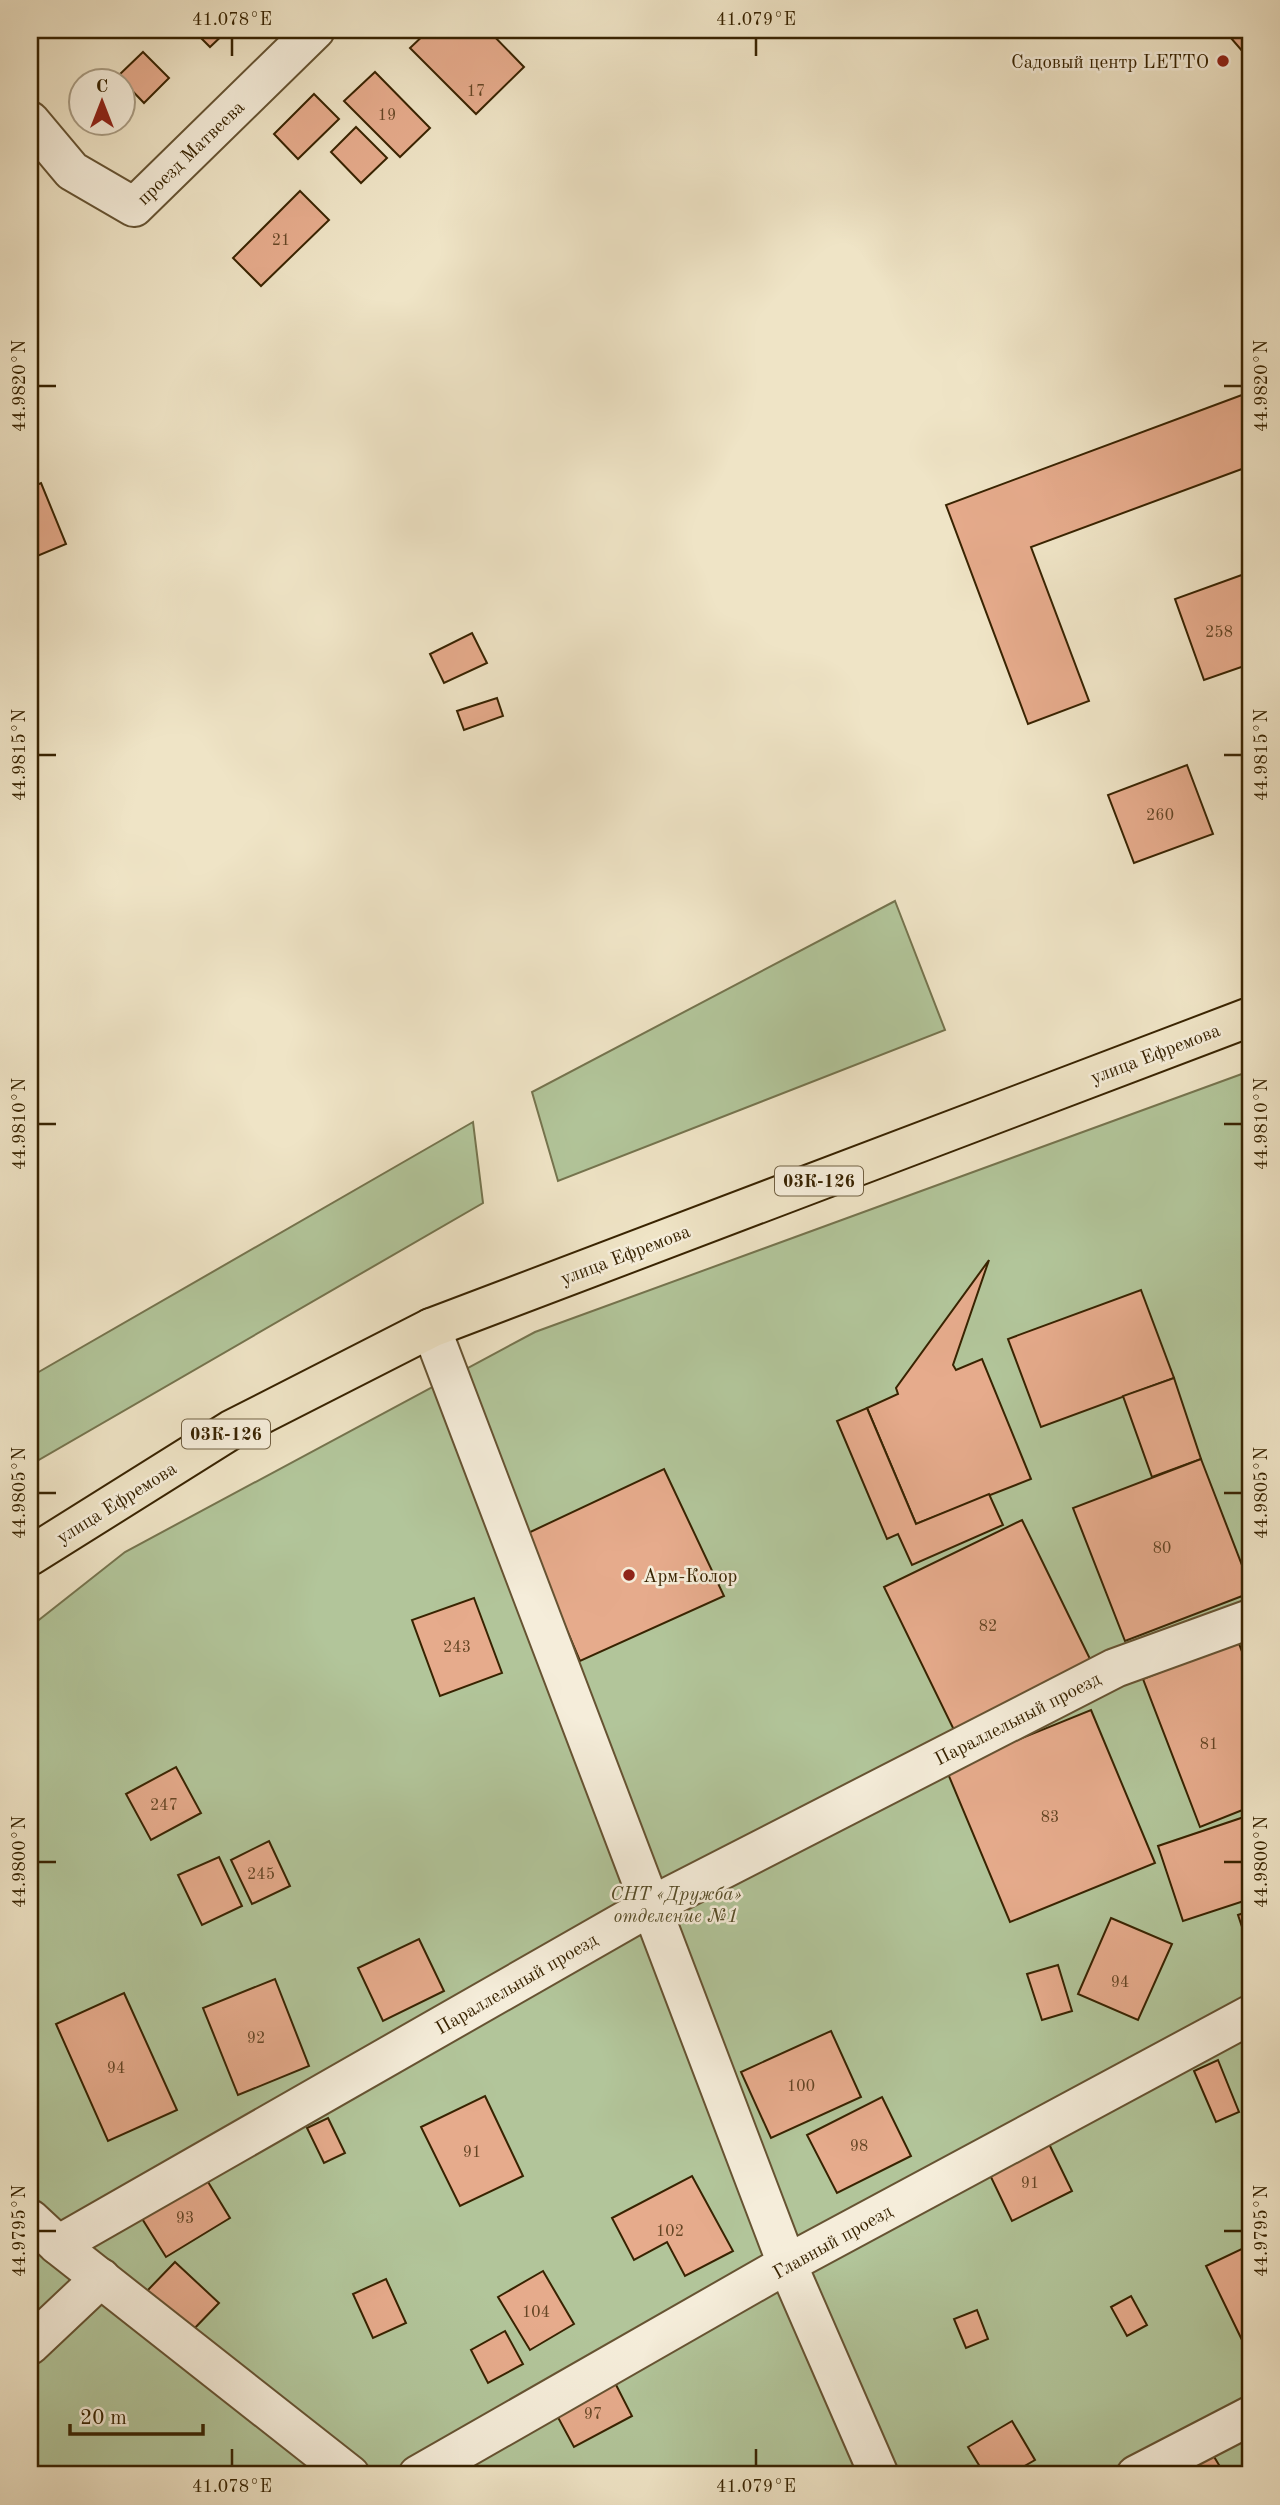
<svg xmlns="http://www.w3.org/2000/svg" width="1280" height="2505" font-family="'Old Standard TT',serif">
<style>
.green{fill:#b2c59a;stroke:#75744e;stroke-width:2}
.building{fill:#e6ab8c;stroke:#382301;stroke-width:2}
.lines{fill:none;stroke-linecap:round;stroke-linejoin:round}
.minor-casing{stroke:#665332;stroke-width:42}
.major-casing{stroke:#382301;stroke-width:42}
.minor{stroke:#f5edda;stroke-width:38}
.major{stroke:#efe4c6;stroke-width:38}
.ticks{fill:none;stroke:#382301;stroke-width:2.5}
.poi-dot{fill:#8f2418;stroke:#f5edda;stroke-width:2.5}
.labels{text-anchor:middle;stroke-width:5;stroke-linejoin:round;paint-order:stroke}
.number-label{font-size:16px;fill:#644524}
.shield{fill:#f5edda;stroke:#716042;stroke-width:2}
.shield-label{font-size:18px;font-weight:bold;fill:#382301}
.poi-label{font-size:19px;fill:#382301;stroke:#f5edda;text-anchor:end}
.street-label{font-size:19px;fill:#382301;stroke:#f5edda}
.park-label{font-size:19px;font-style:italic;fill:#564c27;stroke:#f5edda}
.neatline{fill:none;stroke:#382301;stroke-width:2.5}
.ticks-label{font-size:18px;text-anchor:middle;fill:#382301}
</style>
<rect width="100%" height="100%" fill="#efe4c6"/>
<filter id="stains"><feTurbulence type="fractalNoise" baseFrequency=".00286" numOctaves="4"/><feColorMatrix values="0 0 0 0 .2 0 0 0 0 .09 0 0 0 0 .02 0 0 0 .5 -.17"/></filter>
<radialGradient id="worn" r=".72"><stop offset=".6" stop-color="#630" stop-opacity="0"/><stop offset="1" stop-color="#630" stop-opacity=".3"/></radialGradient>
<g class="green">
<polygon points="895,901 945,1030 558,1181 532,1092"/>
<polygon points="1250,1071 1250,2475 30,2475 30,1627 125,1552 535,1332"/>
<polygon points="473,1122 483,1203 30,1465 30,1377"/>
</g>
<g class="building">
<polygon points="193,30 228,30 210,47"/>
<polygon points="429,30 488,30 524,67 476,114 410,48"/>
<polygon points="1224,30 1250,30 1250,60"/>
<polygon points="143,52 169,78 144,103 118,76"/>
<polygon points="375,72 430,128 400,157 344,101"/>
<polygon points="314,94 339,119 298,159 274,134"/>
<polygon points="356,127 387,158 361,183 331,152"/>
<polygon points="300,191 329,220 261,286 233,258"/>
<polygon points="1250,392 1250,466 1031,547 1089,701 1028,724 946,505"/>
<polygon points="41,483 66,544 30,559 30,488"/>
<polygon points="1250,572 1250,664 1204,680 1175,599"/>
<polygon points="472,633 487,663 444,683 430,654"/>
<polygon points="497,698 503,716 464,730 457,711"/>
<polygon points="1187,765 1213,834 1134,863 1108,795"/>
<polygon points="989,1260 953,1365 956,1370 982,1359 1031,1479 916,1524 867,1408 898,1394 896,1388"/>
<polygon points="1141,1290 1174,1378 1041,1427 1008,1339"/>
<polygon points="1174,1378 1201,1459 1152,1477 1123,1396"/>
<polygon points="867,1408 916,1524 989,1494 1003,1525 912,1565 898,1534 887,1539 837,1421"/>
<polygon points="1201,1459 1250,1586 1250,1593 1125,1641 1073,1508"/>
<polygon points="664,1469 724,1596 580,1661 526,1534"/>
<polygon points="1022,1520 1092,1663 954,1730 884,1587"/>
<polygon points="474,1598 502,1673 440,1696 412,1620"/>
<polygon points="1238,1641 1250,1673 1250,1807 1200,1827 1143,1679"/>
<polygon points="1091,1710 1155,1863 1010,1922 946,1769"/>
<polygon points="176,1767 201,1813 151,1840 126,1794"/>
<polygon points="1250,1815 1250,1899 1183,1921 1158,1846"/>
<polygon points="269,1841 290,1886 252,1904 231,1860"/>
<polygon points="219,1857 242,1906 202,1925 178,1875"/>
<polygon points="1250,1911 1250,1951 1238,1915"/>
<polygon points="1111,1918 1172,1944 1138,2020 1078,1994"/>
<polygon points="419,1939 444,1991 383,2021 358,1968"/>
<polygon points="1058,1965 1072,2011 1042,2020 1027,1974"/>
<polygon points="275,1979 309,2066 238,2095 203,2008"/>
<polygon points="124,1993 177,2110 108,2141 56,2024"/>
<polygon points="831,2031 861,2097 771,2138 741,2072"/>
<polygon points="1218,2060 1239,2112 1216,2122 1194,2071"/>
<polygon points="485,2096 523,2176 460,2206 421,2127"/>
<polygon points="882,2097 911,2156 837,2193 807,2135"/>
<polygon points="328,2118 345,2153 324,2163 307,2128"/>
<polygon points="1049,2144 1072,2191 1012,2221 989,2173"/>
<polygon points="692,2176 733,2251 685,2276 667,2242 634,2260 612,2218"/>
<polygon points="205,2177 230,2218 166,2257 141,2217"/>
<polygon points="1250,2245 1250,2338 1243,2342 1206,2266"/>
<polygon points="175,2262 219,2303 190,2333 146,2292"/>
<polygon points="543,2271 574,2324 530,2350 498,2297"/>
<polygon points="386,2279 406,2323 373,2338 353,2294"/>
<polygon points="1131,2296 1147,2325 1127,2336 1111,2307"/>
<polygon points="977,2310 988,2339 966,2348 954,2319"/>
<polygon points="505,2331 523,2364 488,2383 471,2350"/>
<polygon points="613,2379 632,2416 574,2447 554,2410"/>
<polygon points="1012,2421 1035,2460 1009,2475 985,2475 968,2447"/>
<polygon points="1213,2455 1225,2475 1190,2475 1187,2471"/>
</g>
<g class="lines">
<g class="minor-casing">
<g id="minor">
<polyline points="30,121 72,171 134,207 315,30"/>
<polyline points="431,1328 787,2264 879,2475"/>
<polyline points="30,2219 58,2245 350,2475"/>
<polyline points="58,2245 651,1906 1115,1668 1250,1619"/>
<polyline points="30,2345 101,2278"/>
<polyline points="418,2475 787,2264 1250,2015"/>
<polyline points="1136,2475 1250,2416"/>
</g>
</g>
<g class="major-casing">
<polyline id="major" points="30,1556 231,1430 431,1328 1250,1017"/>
</g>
<use href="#minor" class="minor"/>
<use href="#major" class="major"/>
</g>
<path class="ticks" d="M 232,38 L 232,56M 756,38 L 756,56M 38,386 L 56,386M 1224,386 L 1242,386M 38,755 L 56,755M 1224,755 L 1242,755M 38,1124 L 56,1124M 1224,1124 L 1242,1124M 38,1493 L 56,1493M 1224,1493 L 1242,1493M 38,1862 L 56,1862M 1224,1862 L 1242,1862M 38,2231 L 56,2231M 1224,2231 L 1242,2231M 232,2449 L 232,2466M 756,2449 L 756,2466"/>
<g class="poi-dot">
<circle cx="1223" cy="61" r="7"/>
<circle cx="629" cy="1575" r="7"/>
</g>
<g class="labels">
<g class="number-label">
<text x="476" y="96">17</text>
<text x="387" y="120">19</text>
<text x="281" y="245">21</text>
<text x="1219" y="637">258</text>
<text x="1160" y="820">260</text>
<text x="1162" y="1553">80</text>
<text x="988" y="1631">82</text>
<text x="457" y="1652">243</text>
<text x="1209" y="1749">81</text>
<text x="164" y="1810">247</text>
<text x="1050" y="1822">83</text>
<text x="261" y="1879">245</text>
<text x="1120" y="1987">94</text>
<text x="256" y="2043">92</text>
<text x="116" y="2073">94</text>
<text x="801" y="2091">100</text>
<text x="859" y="2151">98</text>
<text x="472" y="2157">91</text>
<text x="1030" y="2188">91</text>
<text x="185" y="2223">93</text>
<text x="670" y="2236">102</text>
<text x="536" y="2317">104</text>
<text x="593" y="2419">97</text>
</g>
<g class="shield">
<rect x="775" y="1166.5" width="88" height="29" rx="5"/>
<rect x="182" y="1419.5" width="88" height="29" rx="5"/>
</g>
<g class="shield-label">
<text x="819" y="1187">03К-126</text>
<text x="226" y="1440">03К-126</text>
</g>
<g class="poi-label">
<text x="1209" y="68">Садовый центр LETTO</text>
<text x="643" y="1582" text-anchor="start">Арм-Колор</text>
</g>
<g class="street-label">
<text transform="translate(190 152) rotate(-44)" y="7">проезд Матвеева</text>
<text transform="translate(1155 1053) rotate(-21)" y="7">улица Ефремова</text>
<text transform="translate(625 1254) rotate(-21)" y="7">улица Ефремова</text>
<text transform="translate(116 1502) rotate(-32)" y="7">улица Ефремова</text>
<text transform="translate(1017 1718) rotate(-27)" y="7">Параллельный проезд</text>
<text transform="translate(516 1983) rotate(-30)" y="7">Параллельный проезд</text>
<text transform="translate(832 2241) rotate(-29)" y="7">Главный проезд</text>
</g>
<g class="park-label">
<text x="676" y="1900">СНТ «Дружба»<tspan x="676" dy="22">отделение №1</tspan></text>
</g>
</g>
<rect width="1280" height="2505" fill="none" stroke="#efe4c6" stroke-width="77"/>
<g transform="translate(102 102)"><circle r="33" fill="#f5edda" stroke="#a99c83" stroke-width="2"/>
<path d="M0-5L12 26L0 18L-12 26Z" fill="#8f2418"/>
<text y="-10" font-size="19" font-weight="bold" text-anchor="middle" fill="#382301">С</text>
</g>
<path d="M70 2424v10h133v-10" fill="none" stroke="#382301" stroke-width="3.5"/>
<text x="80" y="2424" font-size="21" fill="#382301" stroke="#f5edda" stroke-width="5" paint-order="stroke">20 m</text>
<rect x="38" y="38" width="1204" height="2428" class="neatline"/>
<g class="ticks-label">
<text x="232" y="25">41.078°E</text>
<text x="756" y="25">41.079°E</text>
<text transform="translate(19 386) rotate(-90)" y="6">44.9820°N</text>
<text transform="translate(1261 386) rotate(-90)" y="6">44.9820°N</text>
<text transform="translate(19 755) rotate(-90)" y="6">44.9815°N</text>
<text transform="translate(1261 755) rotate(-90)" y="6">44.9815°N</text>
<text transform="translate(19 1124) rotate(-90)" y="6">44.9810°N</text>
<text transform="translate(1261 1124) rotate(-90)" y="6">44.9810°N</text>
<text transform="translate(19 1493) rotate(-90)" y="6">44.9805°N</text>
<text transform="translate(1261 1493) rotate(-90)" y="6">44.9805°N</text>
<text transform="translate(19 1862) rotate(-90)" y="6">44.9800°N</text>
<text transform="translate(1261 1862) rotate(-90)" y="6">44.9800°N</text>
<text transform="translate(19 2231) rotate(-90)" y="6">44.9795°N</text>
<text transform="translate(1261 2231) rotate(-90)" y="6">44.9795°N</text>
<text x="232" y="2492">41.078°E</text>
<text x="756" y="2492">41.079°E</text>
</g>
<rect width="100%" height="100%" filter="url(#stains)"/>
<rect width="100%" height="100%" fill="url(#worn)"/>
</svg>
